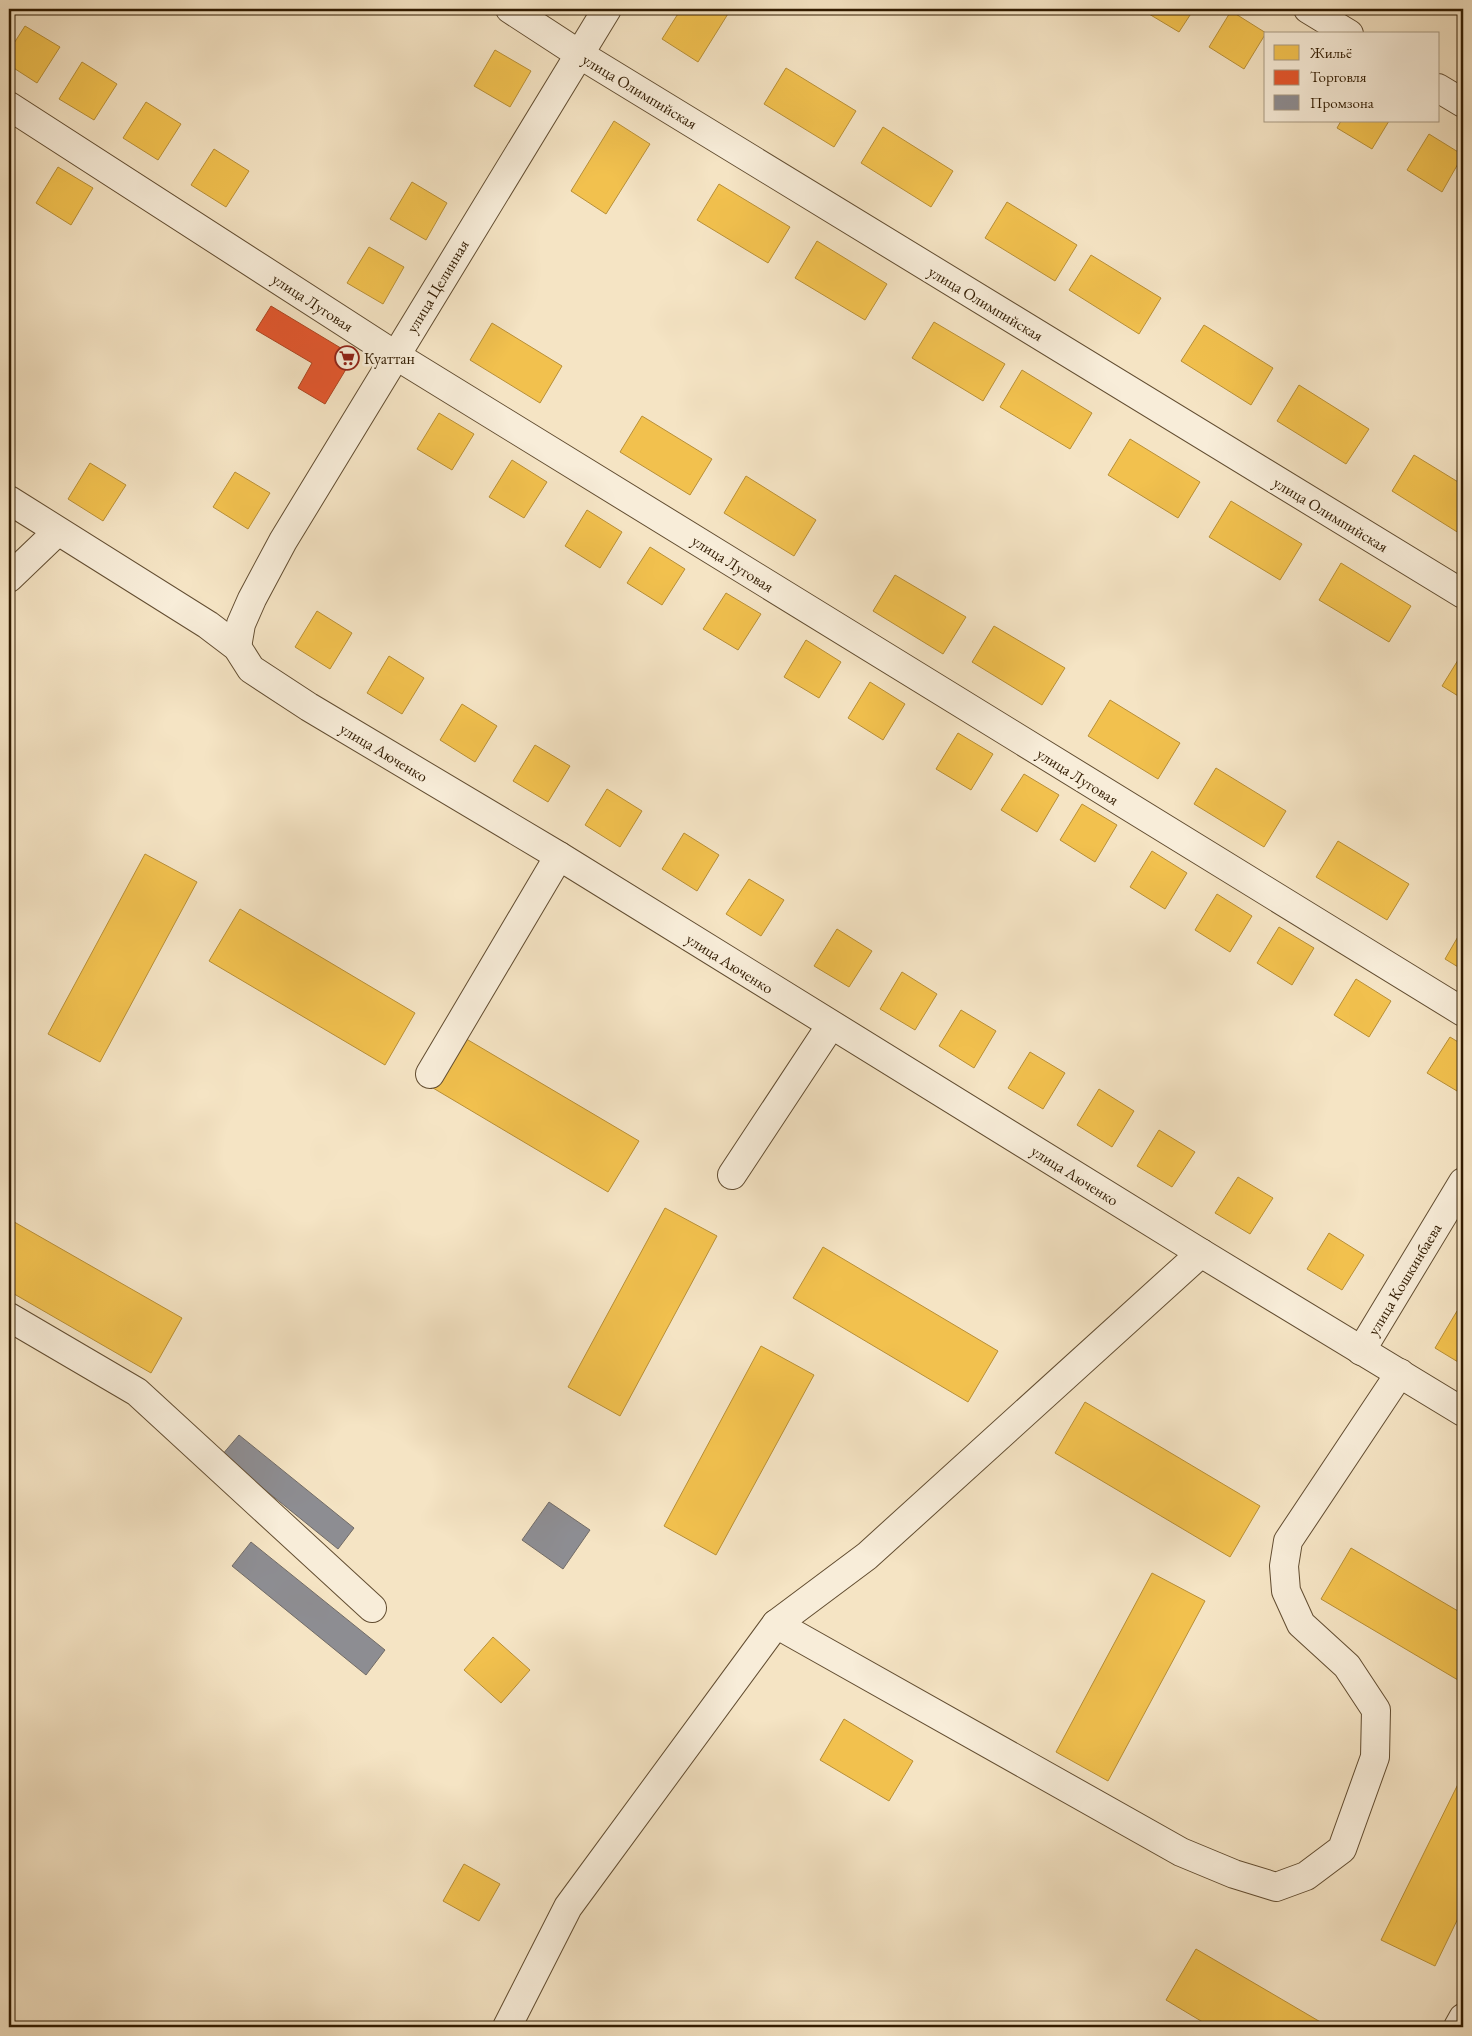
<svg xmlns="http://www.w3.org/2000/svg" width="1472" height="2036" font-family="'EB Garamond',serif">
<style>
.homes{fill:#f2c14e;stroke:#b88f37}
.shops{fill:#e4572e;stroke:#ae4520}
.industry{fill:#8d8d92;stroke:#716b66}
.lines{fill:none;stroke-linecap:round;stroke-linejoin:round}
.minor-casing{stroke:#624d31;stroke-width:30}
.minor{stroke:#f8edd9;stroke-width:28}
.labels{text-anchor:middle;stroke-width:5;stroke-linejoin:round;paint-order:stroke}
.street-label{font-size:16px;fill:#311b00;stroke:#f8edd9}
.poi-label{font-size:16px;fill:#311b00;stroke:#f8edd9;text-anchor:start}
</style>
<rect width="100%" height="100%" fill="#f5e4c4"/>
<filter id="stains"><feTurbulence type="fractalNoise" baseFrequency=".004" numOctaves="4"/><feColorMatrix values="0 0 0 0 .2 0 0 0 0 .09 0 0 0 0 .02 0 0 0 .5 -.17"/></filter>
<radialGradient id="worn" r=".72"><stop offset=".6" stop-color="#630" stop-opacity="0"/><stop offset="1" stop-color="#630" stop-opacity=".3"/></radialGradient>
<g class="homes">
<polygon points="681,9 731,9 698,62 662,39"/>
<polygon points="1146,9 1194,9 1179,32 1144,11"/>
<polygon points="1231,11 1266,33 1244,69 1209,47"/>
<polygon points="25,26 60,47 37,83 9,65 9,51"/>
<polygon points="495,50 531,71 510,107 474,86"/>
<polygon points="82,62 117,84 94,120 59,99"/>
<polygon points="786,68 856,111 834,147 764,104"/>
<polygon points="146,102 181,124 158,160 123,138"/>
<polygon points="614,121 650,144 606,214 571,191"/>
<polygon points="1341,121 1389,121 1372,149 1337,128"/>
<polygon points="883,127 953,171 931,207 861,163"/>
<polygon points="1429,134 1463,155 1442,192 1407,170"/>
<polygon points="214,149 249,171 226,207 191,185"/>
<polygon points="58,167 93,188 71,225 36,203"/>
<polygon points="412,182 447,203 426,240 390,219"/>
<polygon points="719,184 790,227 768,263 697,220"/>
<polygon points="1007,202 1077,245 1055,281 985,238"/>
<polygon points="817,241 887,284 865,320 795,278"/>
<polygon points="369,247 404,267 383,304 347,283"/>
<polygon points="1091,255 1161,298 1139,334 1069,290"/>
<polygon points="934,322 1005,364 983,401 912,358"/>
<polygon points="492,323 562,366 540,403 470,360"/>
<polygon points="1204,325 1273,368 1251,405 1181,361"/>
<polygon points="1022,370 1092,413 1070,449 1000,407"/>
<polygon points="1299,385 1369,429 1346,464 1277,421"/>
<polygon points="439,413 474,434 452,470 417,449"/>
<polygon points="642,416 712,459 690,495 620,452"/>
<polygon points="1130,439 1200,482 1178,518 1108,475"/>
<polygon points="1414,455 1463,485 1463,532 1462,535 1392,491"/>
<polygon points="512,460 547,482 524,518 489,497"/>
<polygon points="90,463 126,485 103,521 68,499"/>
<polygon points="235,472 270,493 248,529 213,507"/>
<polygon points="746,476 816,520 794,556 724,513"/>
<polygon points="1231,501 1302,544 1280,580 1209,537"/>
<polygon points="587,510 622,532 600,568 565,546"/>
<polygon points="650,547 685,569 662,605 627,583"/>
<polygon points="1341,563 1411,606 1389,642 1319,600"/>
<polygon points="895,575 966,617 943,654 873,611"/>
<polygon points="726,593 761,614 738,650 703,629"/>
<polygon points="317,611 352,633 330,669 295,647"/>
<polygon points="994,626 1065,668 1042,705 972,662"/>
<polygon points="806,640 841,662 819,698 784,677"/>
<polygon points="1463,652 1463,699 1442,686"/>
<polygon points="389,656 424,678 402,714 367,693"/>
<polygon points="870,682 905,704 883,740 848,718"/>
<polygon points="1110,700 1180,743 1158,779 1088,736"/>
<polygon points="462,704 497,726 475,762 440,740"/>
<polygon points="958,733 993,754 971,790 936,769"/>
<polygon points="535,745 570,766 548,802 513,781"/>
<polygon points="1216,768 1286,811 1264,847 1194,804"/>
<polygon points="1024,774 1059,795 1037,832 1001,810"/>
<polygon points="607,789 642,811 620,847 585,825"/>
<polygon points="1082,804 1117,825 1095,862 1060,840"/>
<polygon points="684,833 719,855 697,891 662,869"/>
<polygon points="1338,841 1409,884 1387,920 1316,877"/>
<polygon points="1152,851 1187,873 1165,909 1130,887"/>
<polygon points="145,854 197,882 100,1062 48,1034"/>
<polygon points="749,879 784,900 761,936 726,914"/>
<polygon points="1217,894 1252,916 1230,952 1195,930"/>
<polygon points="240,909 415,1013 385,1065 209,961"/>
<polygon points="1279,927 1314,948 1292,985 1257,963"/>
<polygon points="1463,928 1463,970 1445,959"/>
<polygon points="837,929 872,951 849,987 814,966"/>
<polygon points="902,972 937,994 915,1030 880,1009"/>
<polygon points="1356,979 1391,1001 1369,1037 1334,1015"/>
<polygon points="961,1010 996,1031 974,1068 939,1046"/>
<polygon points="463,1037 639,1141 608,1192 433,1088"/>
<polygon points="1450,1037 1463,1045 1462,1094 1427,1073"/>
<polygon points="1030,1052 1065,1073 1043,1109 1008,1088"/>
<polygon points="1099,1089 1134,1111 1112,1147 1077,1125"/>
<polygon points="1159,1130 1195,1152 1172,1187 1137,1166"/>
<polygon points="1238,1177 1273,1198 1250,1234 1215,1213"/>
<polygon points="665,1208 717,1236 620,1416 568,1387"/>
<polygon points="9,1219 182,1318 151,1373 9,1291"/>
<polygon points="1329,1233 1364,1255 1342,1290 1307,1269"/>
<polygon points="823,1247 998,1351 968,1402 793,1298"/>
<polygon points="1457,1311 1463,1315 1463,1365 1435,1348"/>
<polygon points="761,1346 814,1375 716,1555 664,1526"/>
<polygon points="1085,1402 1260,1506 1230,1557 1055,1453"/>
<polygon points="1351,1548 1463,1614 1463,1683 1321,1599"/>
<polygon points="1152,1573 1205,1601 1108,1781 1056,1752"/>
<polygon points="493,1637 530,1670 501,1703 464,1670"/>
<polygon points="844,1719 913,1761 889,1801 820,1760"/>
<polygon points="1463,1774 1463,1908 1435,1966 1381,1940"/>
<polygon points="464,1864 500,1884 479,1921 443,1901"/>
<polygon points="1196,1949 1329,2027 1211,2027 1166,2000"/>
</g>
<polygon class="shops" points="271,306 354,356 325,404 298,388 312,363 256,330"/>
<g class="industry">
<polygon points="239,1435 354,1528 338,1549 222,1455"/>
<polygon points="549,1502 590,1530 563,1569 522,1540"/>
<polygon points="251,1542 385,1650 366,1675 232,1566"/>
</g>
<g class="lines">
<g class="minor-casing">
<g id="minor">
<polyline points="510,9 579,54 1463,594"/>
<polyline points="1308,9 1349,34"/>
<polyline points="1438,88 1463,103"/>
<polyline points="9,106 395,355 1463,1012"/>
<polyline points="9,500 208,625 237,647 251,669 309,707 559,856 1201,1253 1463,1412"/>
<polyline points="9,578 57,532"/>
<polyline points="237,647 241,624 252,599 283,541 607,9"/>
<polyline points="430,1074 559,856"/>
<polyline points="732,1175 831,1025"/>
<polyline points="9,1317 137,1392 372,1608"/>
<polyline points="1361,1351 1463,1182"/>
<polyline points="776,1624 1181,1852 1234,1874 1276,1887 1306,1876 1342,1849 1375,1757 1376,1710 1347,1666 1301,1624 1286,1591 1284,1566 1288,1541 1400,1373"/>
<polyline points="507,2027 568,1907 776,1624 867,1556 1201,1253"/>
<polyline points="1458,2027 1463,2018"/>
</g>
</g>
<use href="#minor" class="minor"/>
</g>
<defs>
<g id="supermarket-ring" transform="scale(1.25)"><circle r="9.5" fill="#f8edd9" stroke="#8f2418" stroke-width="1.5"/><path d="M-6-5.5h2.5l.6 2H6L4.5 2H-2.5L-4.4-4H-6ZM-1.5 3.2a1.3 1.3 0 1 0 .1 0ZM3 3.2a1.3 1.3 0 1 0 .1 0Z" fill="#8f2418"/></g>
</defs>
<g fill-rule="evenodd">
<use href="#supermarket-ring" x="347" y="358"/>
</g>
<g class="labels">
<g class="street-label">
<text transform="translate(640 91) rotate(31)" y="6">улица Олимпийская</text>
<text transform="translate(437 286) rotate(-59)" y="6">улица Целинная</text>
<text transform="translate(313 302) rotate(33)" y="6">улица Луговая</text>
<text transform="translate(986 303) rotate(31)" y="6">улица Олимпийская</text>
<text transform="translate(1331 514) rotate(31)" y="6">улица Олимпийская</text>
<text transform="translate(733 563) rotate(32)" y="6">улица Луговая</text>
<text transform="translate(384 752) rotate(31)" y="6">улица Аюченко</text>
<text transform="translate(1078 776) rotate(32)" y="6">улица Луговая</text>
<text transform="translate(730 963) rotate(32)" y="6">улица Аюченко</text>
<text transform="translate(1075 1175) rotate(32)" y="6">улица Аюченко</text>
<text transform="translate(1404 1279) rotate(-59)" y="6">улица Кошкинбаева</text>
</g>
<g class="poi-label">
<text x="364" y="364">Куаттан</text>
</g>
</g>
<rect width="1472" height="2036" fill="none" stroke="#f5e4c4" stroke-width="30"/>
<rect x="10" y="10" width="1452" height="2016" fill="none" stroke="#311b00" stroke-width="2.5"/>
<rect x="15" y="15" width="1442" height="2006" fill="none" stroke="#311b00"/>
<rect x="1264" y="32" width="175" height="90" fill="#f8edd9" stroke="#a89982"/>
<rect x="1274" y="45" width="25" height="15" fill="#f2c14e" stroke="#a89982"/>
<text x="1310" y="58" font-size="15" fill="#311b00">Жильё</text>
<rect x="1274" y="70" width="25" height="15" fill="#e4572e" stroke="#a89982"/>
<text x="1310" y="82" font-size="15" fill="#311b00">Торговля</text>
<rect x="1274" y="95" width="25" height="15" fill="#8d8d92" stroke="#a89982"/>
<text x="1310" y="108" font-size="15" fill="#311b00">Промзона</text>
<rect width="100%" height="100%" filter="url(#stains)"/>
<rect width="100%" height="100%" fill="url(#worn)"/>
</svg>
